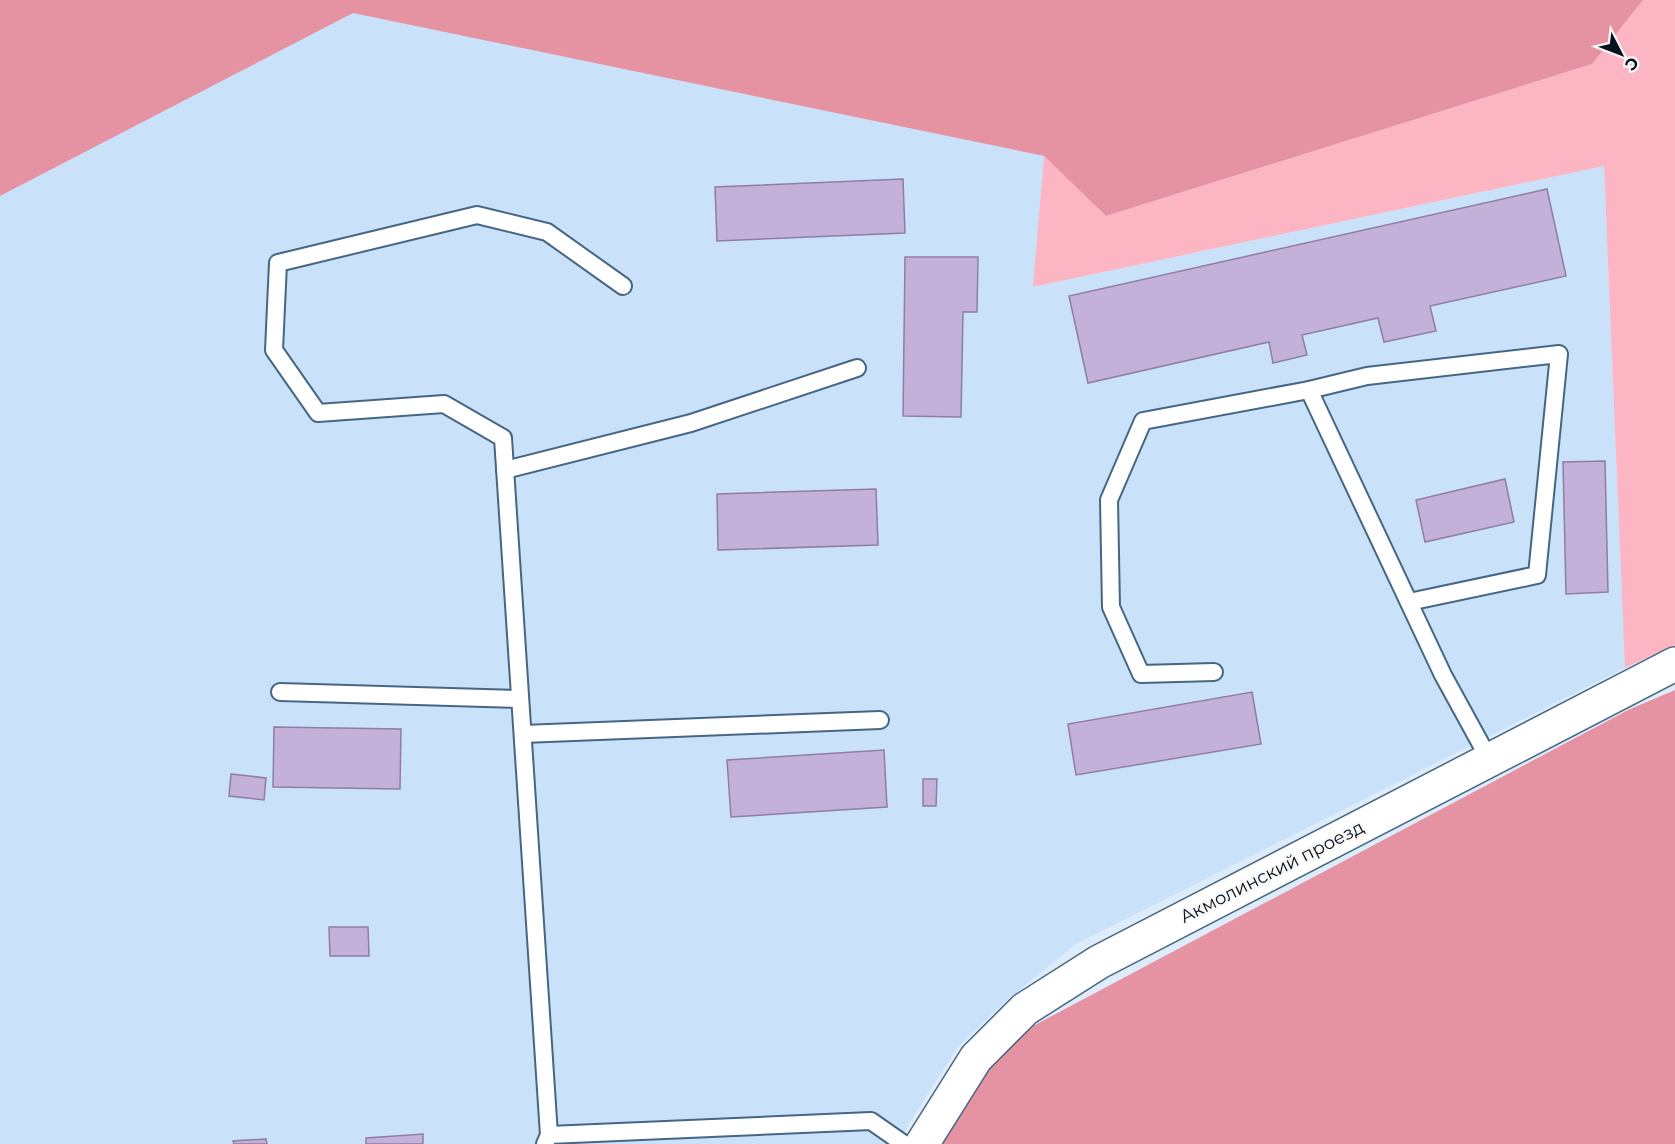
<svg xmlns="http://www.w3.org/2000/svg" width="1675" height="1144" font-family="Montserrat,sans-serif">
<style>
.built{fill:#c9e2fa}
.green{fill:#fcb6c3}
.forest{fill:#e592a2}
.building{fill:#c4b1d9;stroke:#8f7da3;stroke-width:1.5}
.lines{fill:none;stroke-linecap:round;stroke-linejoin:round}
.lane-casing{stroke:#466684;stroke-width:20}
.secondary-casing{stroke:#466684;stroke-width:36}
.lane{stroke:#fff;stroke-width:16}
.secondary{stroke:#fff;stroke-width:33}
.labels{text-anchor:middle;stroke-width:4.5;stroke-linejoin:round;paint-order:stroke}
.street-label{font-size:18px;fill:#05111c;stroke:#f7f7f7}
</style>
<rect width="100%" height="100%" fill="#deecfa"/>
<polygon class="built" points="353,12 1044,156 1034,287 1604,166 1625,668 1076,944 1007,1000 958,1047 910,1122 900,1144 0,1144 0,196"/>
<polygon class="green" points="1643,0 1675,0 1675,645 1625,668 1604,166 1033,287 1044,156 1106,216 1592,64"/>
<g class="forest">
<polygon points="0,0 1643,0 1592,64 1106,216 1044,156 353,13 0,196"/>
<polygon points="1675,690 1675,1144 940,1144 986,1069 1033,1026 1628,710"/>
</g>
<g class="building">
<polygon points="903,179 905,233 717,241 715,187"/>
<polygon points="1547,189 1566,276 1430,306 1436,331 1384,342 1378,318 1302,335 1307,355 1273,363 1269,342 1088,383 1069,296"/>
<polygon points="905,257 978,257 977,312 963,312 961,417 903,416"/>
<polygon points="1605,461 1608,592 1566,594 1563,462"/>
<polygon points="1505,479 1514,522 1425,542 1416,500"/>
<polygon points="876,489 878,545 718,550 717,494"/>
<polygon points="1252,692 1261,744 1076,775 1068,724"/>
<polygon points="274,727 401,729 400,789 273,787"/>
<polygon points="884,750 887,807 731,817 727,760"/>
<polygon points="231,774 266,778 264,800 229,796"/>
<polygon points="923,779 937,779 936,806 923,806"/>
<polygon points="329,927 368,927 369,956 330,956"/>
<polygon points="423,1134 423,1144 366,1144 366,1138"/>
<polygon points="266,1139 267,1144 234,1144 233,1141"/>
</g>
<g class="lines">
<g class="lane-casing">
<g id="lane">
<polyline points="1309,390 1443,675 1489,759"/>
<polyline points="505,470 691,423 857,368"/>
<polyline points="1214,672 1141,674 1111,607 1109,500 1143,421 1309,390 1367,376 1559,354 1537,575 1409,602"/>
<polyline points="280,692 520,699"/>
<polyline points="523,734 880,720"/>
<polyline points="549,1135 503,438 444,404 318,413 274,350 278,263 477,215 547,232 623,286"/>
<polyline points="545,1144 549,1135 871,1121 904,1144"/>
</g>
</g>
<g class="secondary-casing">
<polyline id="secondary" points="922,1144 976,1058 1025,1009 1099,962 1675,664"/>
</g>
<use href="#lane" class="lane"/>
<use href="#secondary" class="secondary"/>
</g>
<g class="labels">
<g class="street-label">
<text transform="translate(1272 872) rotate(-27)" y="6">Акмолинский проезд</text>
</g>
</g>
<g transform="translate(1621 54) rotate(132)" stroke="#f7f7f7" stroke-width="4.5" paint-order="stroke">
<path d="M0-4.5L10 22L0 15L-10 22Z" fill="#05111c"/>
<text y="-9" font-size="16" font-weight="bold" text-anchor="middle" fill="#05111c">С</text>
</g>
</svg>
